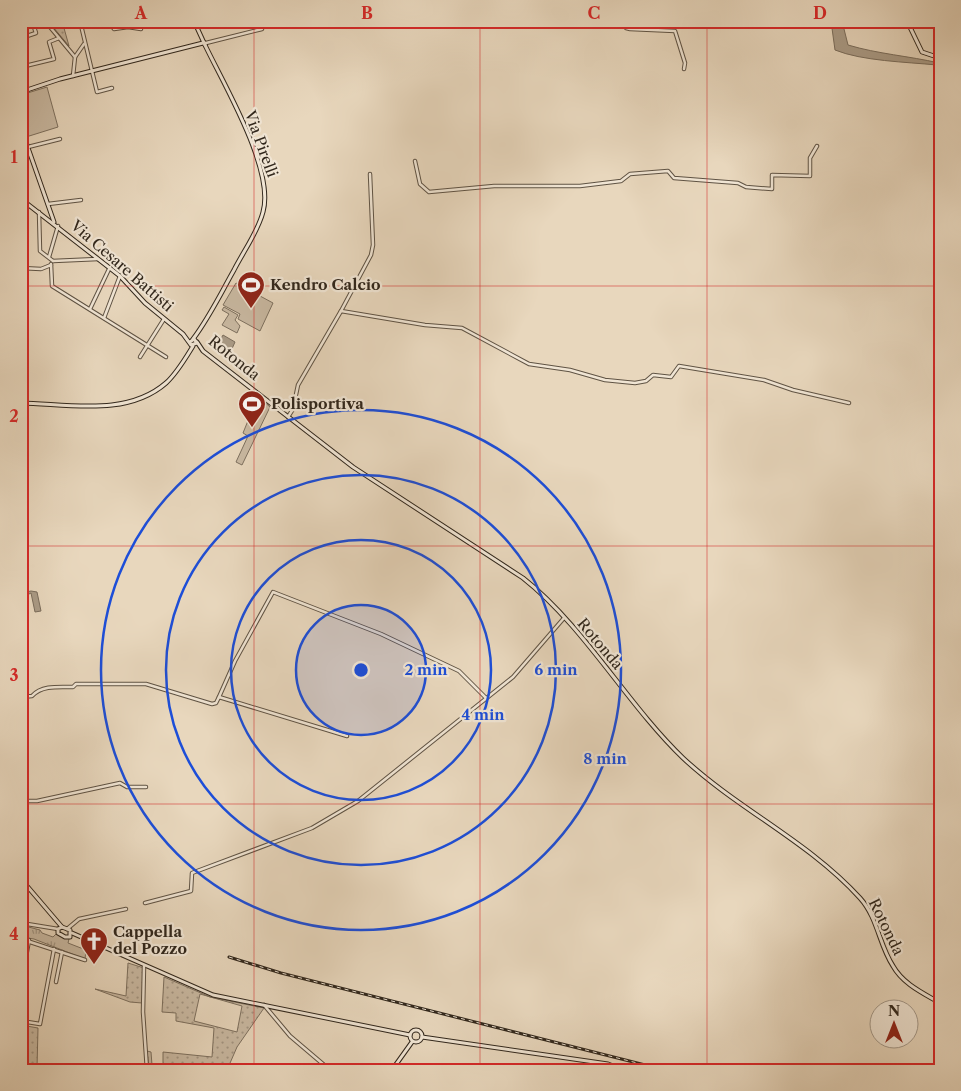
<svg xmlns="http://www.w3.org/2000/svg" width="961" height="1091" font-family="'Libre Caslon Text',serif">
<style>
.grass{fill:url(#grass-dots);stroke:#7d705f;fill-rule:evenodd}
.park{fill:url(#park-tufts);stroke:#7d705f}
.pitch{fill:#c9b9a2;stroke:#7d705f}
.water{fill:#aa9b86;stroke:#7a6d5c}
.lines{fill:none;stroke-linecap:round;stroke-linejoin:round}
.street-casing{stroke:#5f5344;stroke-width:4.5}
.secondary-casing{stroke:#31271c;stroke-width:5}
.street{stroke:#f0e5d4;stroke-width:2.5}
.secondary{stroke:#f0e5d4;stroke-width:3}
.rail-casing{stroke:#31271c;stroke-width:3}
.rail{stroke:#f0e5d4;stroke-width:1;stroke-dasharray:4;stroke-linecap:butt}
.grid{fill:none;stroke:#d62828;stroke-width:1;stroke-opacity:0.55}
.ring{fill:none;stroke:#1d4ed8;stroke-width:2.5}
.labels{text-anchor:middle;stroke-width:4.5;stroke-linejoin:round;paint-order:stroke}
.street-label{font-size:15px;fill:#31271c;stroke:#f0e5d4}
.poi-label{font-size:15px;font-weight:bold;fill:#31271c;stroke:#f0e5d4;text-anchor:start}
.centre{fill:#1d4ed8;stroke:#f0e5d4;stroke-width:2.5}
.ring-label{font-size:15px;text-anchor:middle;font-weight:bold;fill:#1d4ed8;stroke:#f0e5d4;stroke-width:4.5;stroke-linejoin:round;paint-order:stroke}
.neatline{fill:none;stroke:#d62828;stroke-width:2}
.grid-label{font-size:16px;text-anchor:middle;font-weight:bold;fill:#d62828}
</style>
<defs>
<pattern id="grass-dots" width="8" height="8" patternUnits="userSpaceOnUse" patternTransform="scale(1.25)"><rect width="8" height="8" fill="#c9b9a2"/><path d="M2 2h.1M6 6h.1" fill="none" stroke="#a49683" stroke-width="1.8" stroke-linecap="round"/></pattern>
<pattern id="park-tufts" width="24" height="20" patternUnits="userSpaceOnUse" patternTransform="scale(1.25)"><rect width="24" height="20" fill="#c9b9a2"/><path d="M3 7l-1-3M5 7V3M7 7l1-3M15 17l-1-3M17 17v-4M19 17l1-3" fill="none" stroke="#a49683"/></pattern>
</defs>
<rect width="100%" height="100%" fill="#e8d7bd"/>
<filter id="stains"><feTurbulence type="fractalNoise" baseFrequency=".004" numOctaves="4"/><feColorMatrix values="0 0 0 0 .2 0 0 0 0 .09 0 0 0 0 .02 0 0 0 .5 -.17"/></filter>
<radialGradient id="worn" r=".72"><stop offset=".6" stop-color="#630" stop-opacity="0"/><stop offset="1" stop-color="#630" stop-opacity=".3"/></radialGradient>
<g class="grass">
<polygon points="48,21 62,21 69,46"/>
<polygon points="128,963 144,968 142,1003 130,1002 95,989 126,996"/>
<path d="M 164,977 L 210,997 L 264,1008 L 237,1047 L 227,1070 L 149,1070 L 147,1051 L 151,1052 L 152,1065 L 163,1065 L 163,1052 L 212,1057 L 214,1028 L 176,1021 L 176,1013 L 162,1012 ZM 200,994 L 242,1006 L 237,1032 L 194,1021 Z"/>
<polygon points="21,1025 38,1028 37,1068 21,1070"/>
</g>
<polygon class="park" points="21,925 40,930 42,933 53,937 56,934 69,939 68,943 86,950 85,959 34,939 21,937"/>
<g class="pitch">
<polygon points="47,87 58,127 26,137 21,124 21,95"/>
<polygon points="236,283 273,303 260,331 238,319 240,314 223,305"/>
<polygon points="224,307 238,315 235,320 240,326 237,333 222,325 229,314 222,310"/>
<polygon points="258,396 270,407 242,465 236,462 248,436 243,433"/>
</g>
<g class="water">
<path d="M 831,21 L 842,21 L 848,45 C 878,54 909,56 939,63 L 940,68 L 937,65 C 906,62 862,61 835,50 Z"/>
<polygon points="223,335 235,342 231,351 228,351 226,345 223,347 224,344 219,342"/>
<polygon points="31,591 37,592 41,611 35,612 31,593 27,595 26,592"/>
</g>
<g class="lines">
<g class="street-casing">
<g id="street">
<polyline points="45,21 75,57 73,76"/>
<polyline points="80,21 97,92 112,88"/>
<polyline points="108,21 114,29 128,27 141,29"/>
<polyline points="625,21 626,28 630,29 675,31 685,63 684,69"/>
<polyline points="21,25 31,21"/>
<polyline points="21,38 36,33 32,21"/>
<polyline points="206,43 262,29 261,21"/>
<polyline points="75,57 84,44"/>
<polyline points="21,67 54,59 49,42 59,38"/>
<polyline points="28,147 60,139"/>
<polyline points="21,153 26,144"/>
<polyline points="415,161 420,184 429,192 494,186 580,186 621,181 630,174 668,171 674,178 738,183 746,187 772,189 772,175 810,176 810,158 817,146"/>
<polyline points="21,187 23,184"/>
<polyline points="48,204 81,200"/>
<polyline points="39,212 40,251 53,261"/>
<polyline points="49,257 58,226"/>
<polyline points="53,261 98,259"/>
<polyline points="51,264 52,286 166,357"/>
<polyline points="21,268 41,269 51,265"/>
<polyline points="90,309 110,267"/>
<polyline points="341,311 371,255 373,245 370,174"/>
<polyline points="104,318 120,276"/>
<polyline points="140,357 164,319"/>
<polyline points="288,417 293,409 298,385 341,311 425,325 462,328 529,364 570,370 605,380 635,383 646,381 653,375 671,377 679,366 764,380 793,390 849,403"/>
<path d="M 21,697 L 32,696 C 42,685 59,687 73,687 L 76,684 L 146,684 L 212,704 L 216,703 L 219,697 L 347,736"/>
<polyline points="219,697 235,661 273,592 381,634 459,671 486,698"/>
<polyline points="21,801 37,801 120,783 127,787 146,787"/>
<polyline points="145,903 191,891 192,873 312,828 358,801 513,677 564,618"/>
<polyline points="21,923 58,929"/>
<polyline points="67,929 79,919 126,909"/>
<polyline points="21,939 85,960"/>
<polyline points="144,966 143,1012 147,1070"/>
<polyline points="56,982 62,952"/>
<polyline points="21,985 29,940"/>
<polyline points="264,1005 290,1036 330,1070"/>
<polyline points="21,1021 40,1024 54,949"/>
</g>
</g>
<g class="secondary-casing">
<g id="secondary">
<polyline points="194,21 205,45 204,42"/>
<polyline points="907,21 922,52 940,58"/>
<polyline points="21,92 60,79 203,43"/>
<polyline points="21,128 54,222"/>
<polyline points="21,199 120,276 145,303 183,334 191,345 197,343 194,339 190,342"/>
<path d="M 193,339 C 209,318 221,293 234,270 C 243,252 258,232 263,212 C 275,170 224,85 205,45"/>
<path d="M 197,342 L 203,351 L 353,467 L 523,578 C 585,627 626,703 683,758 C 739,810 808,841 860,898 C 878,918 879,945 893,966 C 903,984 923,993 940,1003"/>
<path d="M 21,403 C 69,404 127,417 166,383 C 177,373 185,359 193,346"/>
<polyline points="21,879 62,927"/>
<polygon points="62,927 70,930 70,937 65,937 58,933 58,929"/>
<polyline points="72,933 213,995 410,1035"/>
<circle cx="416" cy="1036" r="6"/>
<polyline points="422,1037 608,1064 623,1070"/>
<polyline points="392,1070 412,1042"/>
</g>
</g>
<use href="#street" class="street"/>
<use href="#secondary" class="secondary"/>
<g class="rail-casing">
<polyline id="rail" points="229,957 281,973 665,1070"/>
</g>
<use href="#rail" class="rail"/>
</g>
<path class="grid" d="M 254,21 L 254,1070M 480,21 L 480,1070M 707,21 L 707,1070M 21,286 L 940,286M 21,546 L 940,546M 21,804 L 940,804"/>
<circle cx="361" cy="670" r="65" fill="#1d4ed8" fill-opacity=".12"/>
<g class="ring">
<circle cx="361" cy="670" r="65"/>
<circle cx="361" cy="670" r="130"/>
<circle cx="361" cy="670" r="195"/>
<circle cx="361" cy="670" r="260"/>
</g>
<defs>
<g id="stadium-pin" transform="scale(1.4375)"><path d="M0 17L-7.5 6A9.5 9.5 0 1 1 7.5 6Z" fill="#8f2418" stroke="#f0e5d4"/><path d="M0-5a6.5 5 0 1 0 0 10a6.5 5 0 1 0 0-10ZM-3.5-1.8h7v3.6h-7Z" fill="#fff"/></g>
<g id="church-pin" transform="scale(1.4375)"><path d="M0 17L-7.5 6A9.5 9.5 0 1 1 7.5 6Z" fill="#8f2418" stroke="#f0e5d4"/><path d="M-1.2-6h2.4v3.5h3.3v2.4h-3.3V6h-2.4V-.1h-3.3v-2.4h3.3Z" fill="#fff"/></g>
</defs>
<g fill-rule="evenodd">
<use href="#stadium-pin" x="251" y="285"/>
<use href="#stadium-pin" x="252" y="404"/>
<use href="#church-pin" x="94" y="941"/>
</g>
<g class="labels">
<g class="street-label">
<text transform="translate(261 144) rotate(70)" y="5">Via Pirelli</text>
<text transform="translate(122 266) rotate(41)" y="5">Via Cesare Battisti</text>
<text transform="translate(234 358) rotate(39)" y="5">Rotonda</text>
<text transform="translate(600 644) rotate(50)" y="5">Rotonda</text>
<text transform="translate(886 927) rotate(64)" y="5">Rotonda</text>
</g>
<g class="poi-label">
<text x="270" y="290">Kendro Calcio</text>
<text x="271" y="409">Polisportiva</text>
<text x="113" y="937">Cappella<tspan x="113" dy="17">del Pozzo</tspan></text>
</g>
</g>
<circle cx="361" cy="670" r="8" class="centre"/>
<g class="ring-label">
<text x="426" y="675">2 min</text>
<text x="556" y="675">6 min</text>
<text x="483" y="720">4 min</text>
<text x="605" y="764">8 min</text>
</g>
<rect width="961" height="1091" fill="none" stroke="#e8d7bd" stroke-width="55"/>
<g transform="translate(894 1024)"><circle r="24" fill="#f0e5d4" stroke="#a4998a"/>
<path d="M0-4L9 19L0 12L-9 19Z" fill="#8f2418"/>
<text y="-8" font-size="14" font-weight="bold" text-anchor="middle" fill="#31271c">N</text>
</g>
<rect x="28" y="28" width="906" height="1036" class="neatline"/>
<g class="grid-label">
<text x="141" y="19">A</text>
<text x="367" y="19">B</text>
<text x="594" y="19">C</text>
<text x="820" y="19">D</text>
<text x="14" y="163">1</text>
<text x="14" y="422">2</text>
<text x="14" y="681">3</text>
<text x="14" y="940">4</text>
</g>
<rect width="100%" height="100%" filter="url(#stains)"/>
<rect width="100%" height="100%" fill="url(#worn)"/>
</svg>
